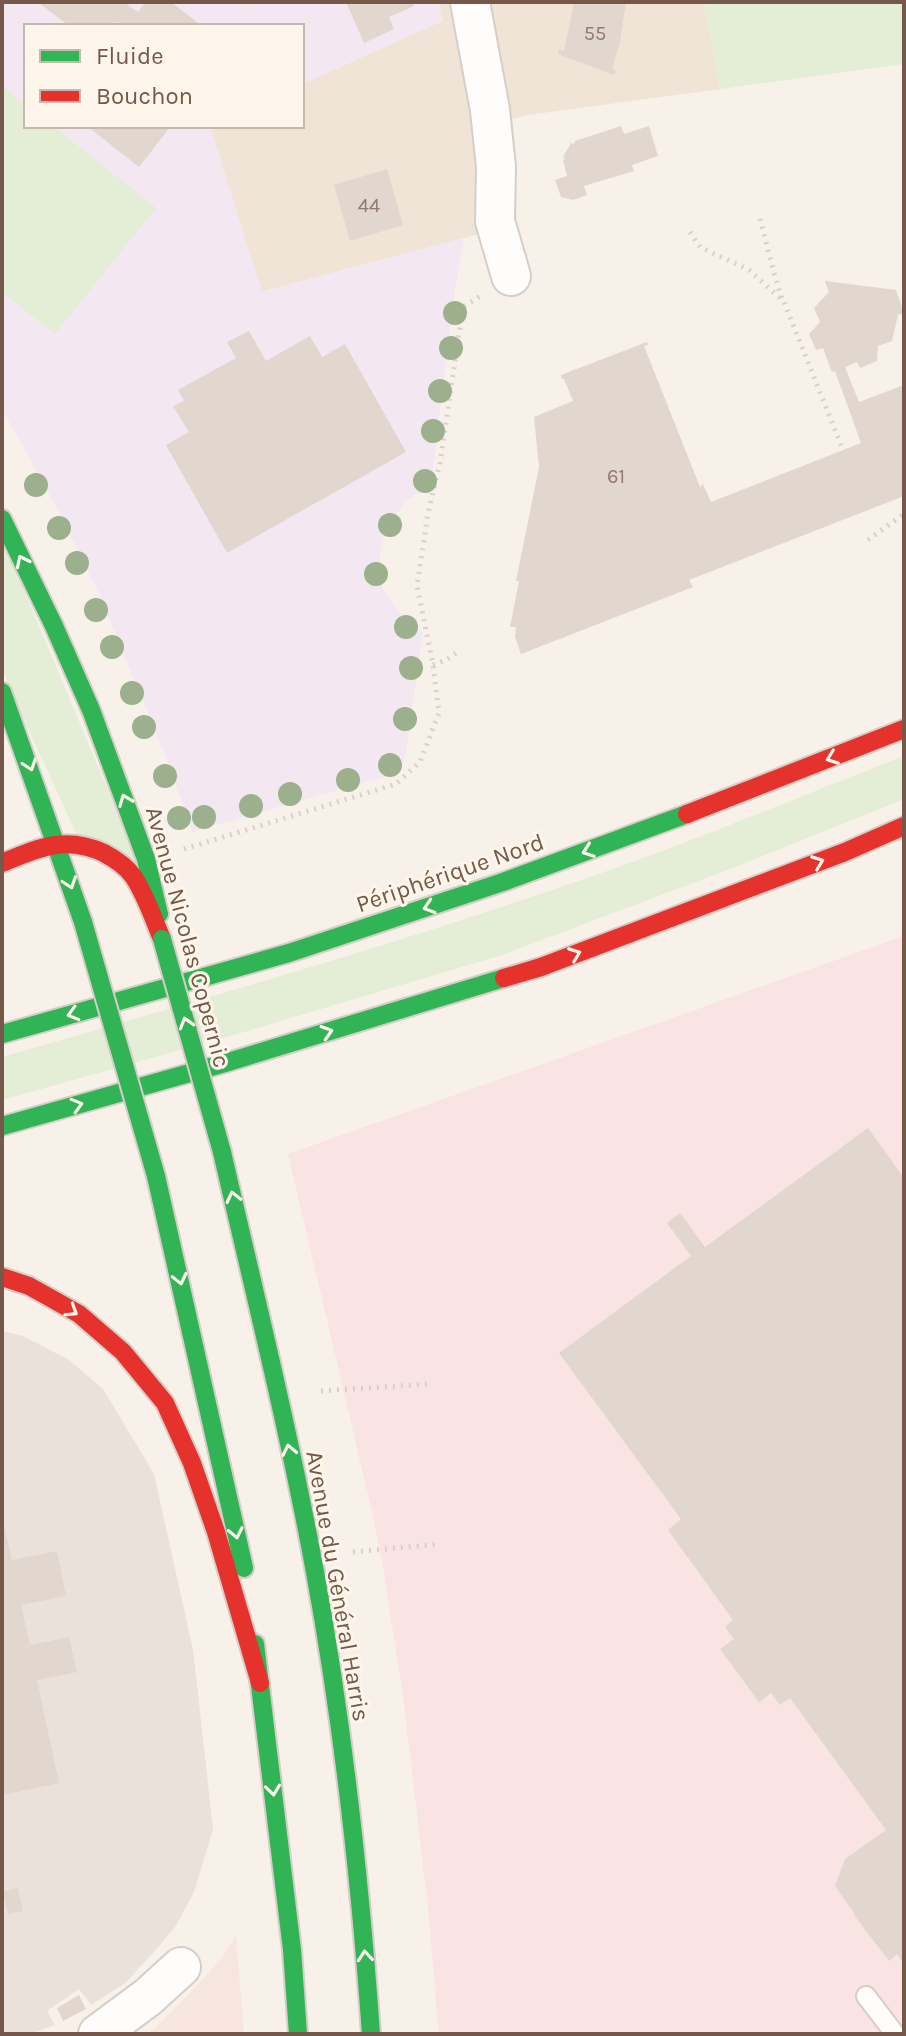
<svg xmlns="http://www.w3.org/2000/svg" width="906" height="2036" font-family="Karla,sans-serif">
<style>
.residential{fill:#f0e4d7}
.commercial{fill:#f7e6dd}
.industrial{fill:#eae1db}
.education{fill:#f3e8f2}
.medical{fill:#f9e3e3}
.green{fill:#e4edd5}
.building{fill:#e1d7cf}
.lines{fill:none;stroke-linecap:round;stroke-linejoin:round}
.lane-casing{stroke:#d6cec7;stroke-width:22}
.street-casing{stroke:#d6cec7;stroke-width:42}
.fast-casing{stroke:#d6cec6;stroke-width:22}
.jam-casing{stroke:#d6cec6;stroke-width:22}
.path{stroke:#d8d0cb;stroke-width:5;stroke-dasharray:2 6;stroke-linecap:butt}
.lane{stroke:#fefdfc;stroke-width:18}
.street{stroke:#fefdfc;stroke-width:38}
.fast{stroke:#30b455;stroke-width:18}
.jam{stroke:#e5322d;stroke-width:18}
.fast-bridge-casing{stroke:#d6cec6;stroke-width:22;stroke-linecap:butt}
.fast-bridge{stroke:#30b455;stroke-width:18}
.tree{fill:#9db08e}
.oneway{stroke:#fff6eb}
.labels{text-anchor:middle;stroke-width:6;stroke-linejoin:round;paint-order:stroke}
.number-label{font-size:20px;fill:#927a6e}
.street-label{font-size:24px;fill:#75584a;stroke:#fff6eb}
</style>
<rect width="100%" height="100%" fill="#f7f1ea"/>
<polygon class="residential" points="438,2 704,2 720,89 528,115 486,126 494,230 261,292 210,126 302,126 302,84 442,21"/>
<polygon class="commercial" points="236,1936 244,2034 149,2034 197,1986 222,1958"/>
<polygon class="industrial" points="2,1331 23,1336 69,1360 103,1389 154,1474 193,1650 213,1829 194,1892 175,1927 152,1954 125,1983 91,2005 79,1989 47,2011 55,2025 29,2034 2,2034"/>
<polygon class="education" points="2,2 245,2 247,6 256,2 438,2 443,21 302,84 302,26 26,26 26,126 210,126 262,292 464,238 453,302 431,484 404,503 385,531 381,547 379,571 383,589 401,614 423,632 406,752 403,762 387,776 192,832 169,765 98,592 58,510 2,409"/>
<polygon class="medical" points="904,936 904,2034 439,2034 428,1908 403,1695 383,1567 372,1512 288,1154"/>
<g class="green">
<polygon points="704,2 904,2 904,64 720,89"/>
<polygon points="2,86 26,105 26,126 53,126 156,208 55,334 2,292"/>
<polygon points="2,538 139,864 76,833 20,711 2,668"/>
<path d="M 904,756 L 904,799 L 743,864 L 502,955 L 244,1032 L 2,1100 L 2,1057 C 200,1000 398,944 593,876 C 698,840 800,796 904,756 Z"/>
</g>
<g class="building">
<polygon points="38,2 131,2 128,5 138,12 146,2 171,2 202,26 121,26 116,22 112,26 69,26"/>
<polygon points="346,2 412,2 414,6 389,17 394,29 364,43"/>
<polygon points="574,2 626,2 620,42 612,69 616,70 614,75 558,54 559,50 564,51"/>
<polygon points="87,126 171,126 139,167"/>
<polygon points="621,126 624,134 649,126 658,156 632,165 634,171 584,186 587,195 573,200 561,197 555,180 567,176 563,160 565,159 563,157 571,143 574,144 575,141"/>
<polygon points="387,169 403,225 350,241 334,185"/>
<polygon points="825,281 896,290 904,313 898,315 892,341 878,346 877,361 860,368 857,362 845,367 859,402 904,385 904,496 689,580 693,587 521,654 515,637 516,627 510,627 519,581 516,581 539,467 534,417 573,401 564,379 562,379 561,375 647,342 648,345 644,346 700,487 703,484 711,502 861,443 835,371 832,372 823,348 816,350 809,334 820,322 814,308 829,292"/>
<polygon points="249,331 266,361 310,336 322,357 345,344 406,452 227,553 166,445 189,432 173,406 184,401 178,390 236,358 227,342"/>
<polygon points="868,1128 904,1178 904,1964 897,1954 889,1961 854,1915 855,1914 835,1886 845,1859 886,1830 790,1698 780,1705 771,1693 759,1702 720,1649 734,1639 725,1627 733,1620 668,1530 681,1519 559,1353 691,1256 667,1223 680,1213 705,1247"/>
<polygon points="2,1517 12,1560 57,1551 66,1596 21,1605 30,1645 69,1637 77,1672 37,1680 59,1783 2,1795"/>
<polygon points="18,1888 23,1911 8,1914 3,1892"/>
<polygon points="79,1995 86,2009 63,2021 57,2008"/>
</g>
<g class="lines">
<g class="lane-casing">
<polyline id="lane" points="866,1996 895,2034"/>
</g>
<g class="street-casing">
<g id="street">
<polyline points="470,2 490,110 496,167 495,221 511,276"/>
<polyline points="98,2034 148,1997 181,1967"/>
</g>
</g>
<g class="fast-casing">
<g id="fast">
<polyline points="2,519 54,626 91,710 146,859 159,914"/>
<polyline points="2,692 83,922"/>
<polyline points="2,1034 289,953 503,882 687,814"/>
<polyline points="2,1126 225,1063 504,978"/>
<path d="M 222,1152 C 254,1291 289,1431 315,1572 C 343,1724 360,1879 371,2034"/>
<polyline points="156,1176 244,1568"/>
<polyline points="255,1644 292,1950 298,2034"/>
</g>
</g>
<g class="jam-casing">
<g id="jam">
<polyline points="687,814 904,729"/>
<path d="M 2,863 C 38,848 65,835 104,853 C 115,859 126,866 133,876 C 146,895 153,918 162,939"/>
<polyline points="504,978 541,967 845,852 904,826"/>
<polyline points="2,1277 29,1286 79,1314 123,1352 165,1403 192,1463 216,1532 260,1683"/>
</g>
</g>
<g class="path">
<polyline points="760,219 775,277 783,302"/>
<polyline points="690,232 700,247 749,270 784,302 843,450"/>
<polyline points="868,540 904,514"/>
<polyline points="433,665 446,660 459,651"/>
<polyline points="184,849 396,784 420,762 439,713 433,665 417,586 428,513 440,463 463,307 482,295"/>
<polyline points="321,1391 430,1384"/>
<polyline points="353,1552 440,1544"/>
</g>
<use href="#lane" class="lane"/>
<use href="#street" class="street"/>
<use href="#fast" class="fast"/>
<use href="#jam" class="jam"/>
<g class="fast-bridge-casing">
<g id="fast-bridge">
<polyline points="83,922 156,1176"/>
<polyline points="162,939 222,1152"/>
</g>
</g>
<use href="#fast-bridge" class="fast-bridge"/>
</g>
<g class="tree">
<circle cx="455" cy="313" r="12"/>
<circle cx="451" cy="348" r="12"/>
<circle cx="440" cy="391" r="12"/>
<circle cx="433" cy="431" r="12"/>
<circle cx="425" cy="481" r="12"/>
<circle cx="36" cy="485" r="12"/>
<circle cx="390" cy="525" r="12"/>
<circle cx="59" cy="528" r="12"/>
<circle cx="77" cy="563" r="12"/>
<circle cx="376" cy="574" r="12"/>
<circle cx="96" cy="610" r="12"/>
<circle cx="406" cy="627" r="12"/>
<circle cx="112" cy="647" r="12"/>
<circle cx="411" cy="668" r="12"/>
<circle cx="132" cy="693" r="12"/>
<circle cx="405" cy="719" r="12"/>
<circle cx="144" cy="727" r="12"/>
<circle cx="390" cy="765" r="12"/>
<circle cx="165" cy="776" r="12"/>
<circle cx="348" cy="780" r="12"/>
<circle cx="290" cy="794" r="12"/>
<circle cx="251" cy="806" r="12"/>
<circle cx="204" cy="817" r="12"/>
<circle cx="179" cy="818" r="12"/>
</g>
<defs><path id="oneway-chevron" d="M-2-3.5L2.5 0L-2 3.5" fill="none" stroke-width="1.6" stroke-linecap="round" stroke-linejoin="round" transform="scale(2)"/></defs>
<g class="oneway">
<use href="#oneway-chevron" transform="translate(22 561) rotate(-116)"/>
<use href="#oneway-chevron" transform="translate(832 758) rotate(159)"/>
<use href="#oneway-chevron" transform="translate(30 765) rotate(71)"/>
<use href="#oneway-chevron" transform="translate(125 800) rotate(-111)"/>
<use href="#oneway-chevron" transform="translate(588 851) rotate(160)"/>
<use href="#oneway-chevron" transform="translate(818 862) rotate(-21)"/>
<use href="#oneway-chevron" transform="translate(70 883) rotate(71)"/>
<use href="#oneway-chevron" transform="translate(429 907) rotate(162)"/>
<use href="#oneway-chevron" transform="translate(575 954) rotate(-21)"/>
<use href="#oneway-chevron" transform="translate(73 1014) rotate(164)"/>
<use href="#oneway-chevron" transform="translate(186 1023) rotate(-106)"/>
<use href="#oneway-chevron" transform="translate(327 1032) rotate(-17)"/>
<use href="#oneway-chevron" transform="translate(77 1105) rotate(-16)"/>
<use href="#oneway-chevron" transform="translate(233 1197) rotate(-103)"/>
<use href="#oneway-chevron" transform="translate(180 1279) rotate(77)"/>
<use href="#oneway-chevron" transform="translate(72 1311) rotate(32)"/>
<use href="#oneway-chevron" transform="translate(289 1450) rotate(-102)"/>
<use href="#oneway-chevron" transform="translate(236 1533) rotate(78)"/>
<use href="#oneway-chevron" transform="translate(273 1790) rotate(83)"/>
<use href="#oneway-chevron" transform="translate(365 1956) rotate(-95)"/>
</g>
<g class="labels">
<g class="number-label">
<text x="595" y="40">55</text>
<text x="369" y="212">44</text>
<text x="616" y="483">61</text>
</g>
<g class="street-label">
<text transform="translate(450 873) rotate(-19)" y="8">Périphérique Nord</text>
<text transform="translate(188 937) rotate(75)" y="8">Avenue Nicolas Copernic</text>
<text transform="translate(338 1586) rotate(80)" y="8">Avenue du Général Harris</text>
</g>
</g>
<rect width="906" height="2036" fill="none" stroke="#75584a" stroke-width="8"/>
<rect x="24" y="24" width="280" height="104" fill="#fff6eb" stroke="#c8b7ab" stroke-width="2"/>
<rect x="40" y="50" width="40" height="12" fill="#30b455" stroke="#c8b7ab" stroke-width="2"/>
<text x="96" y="64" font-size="24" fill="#75584a">Fluide</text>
<rect x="40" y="90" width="40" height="12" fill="#e5322d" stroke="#c8b7ab" stroke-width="2"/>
<text x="96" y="104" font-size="24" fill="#75584a">Bouchon</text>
</svg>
